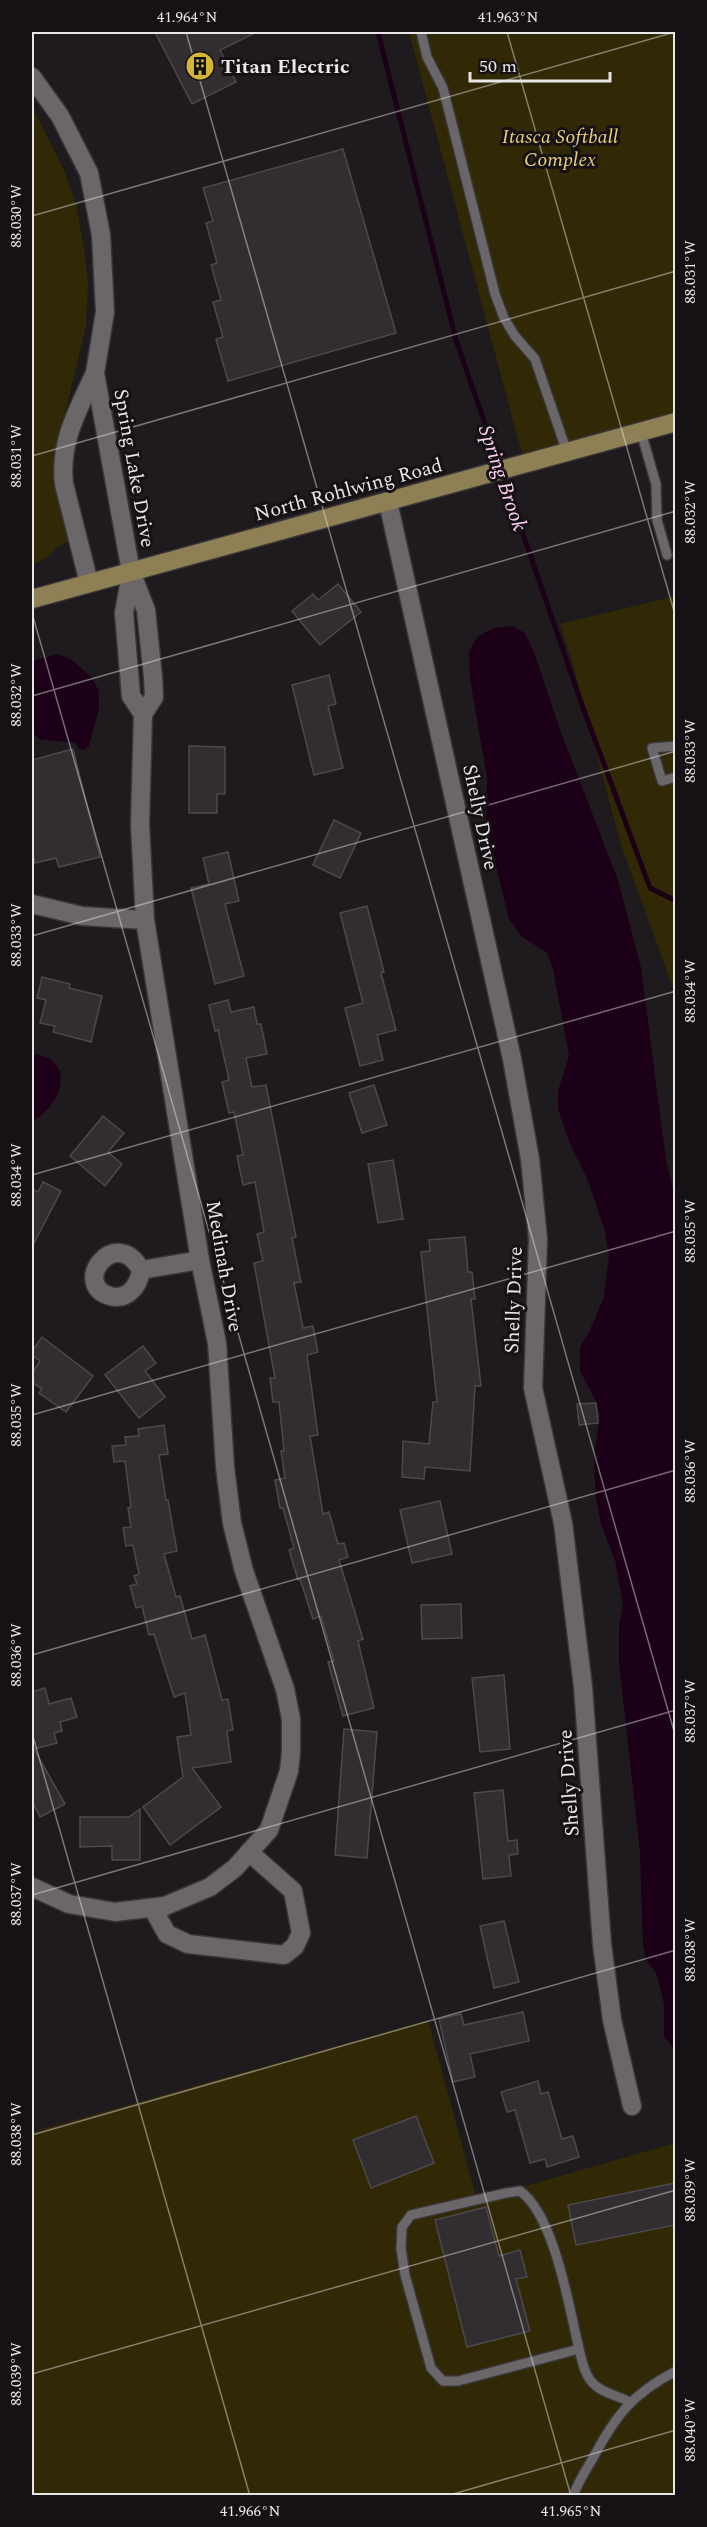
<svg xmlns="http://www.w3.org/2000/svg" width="707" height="2527" font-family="Spectral,serif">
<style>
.green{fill:#312805}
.water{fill:#1b0017}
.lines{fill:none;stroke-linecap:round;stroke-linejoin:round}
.stream{stroke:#1b0017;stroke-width:5}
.building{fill:#322d31;stroke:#4d484c;stroke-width:1.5}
.service-casing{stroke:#3a3638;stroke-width:12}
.minor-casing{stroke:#3a3638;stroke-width:21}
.primary-casing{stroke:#3a3638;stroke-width:21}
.service{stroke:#6b666a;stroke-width:9}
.minor{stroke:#6b666a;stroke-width:18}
.primary{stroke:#8e8054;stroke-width:18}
.ticks{fill:none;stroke:#e9e6e8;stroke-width:1.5;stroke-opacity:0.45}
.labels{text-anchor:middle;stroke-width:6;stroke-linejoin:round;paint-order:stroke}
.poi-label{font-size:20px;font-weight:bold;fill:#e9e6e8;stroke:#151114;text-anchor:start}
.park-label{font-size:20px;font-style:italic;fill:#e7d179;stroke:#151114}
.street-label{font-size:20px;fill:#e9e6e8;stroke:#151114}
.water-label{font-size:21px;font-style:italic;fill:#fed1f3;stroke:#151114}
.neatline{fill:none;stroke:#e9e6e8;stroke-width:2}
.ticks-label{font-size:15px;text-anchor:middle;fill:#e9e6e8}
</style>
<rect width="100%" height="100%" fill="#1e1a1d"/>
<g class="green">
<polygon points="409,32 675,32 675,417 523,458"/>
<path d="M 32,106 L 64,170 L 76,204 L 85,254 L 88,284 L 86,326 L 56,451 L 74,539 C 51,546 53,559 32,565 Z"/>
<polygon points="675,596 675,993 621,845 571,658 560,624"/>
<polygon points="428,2020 477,2200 675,2143 675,2495 32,2496 32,2132"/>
</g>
<g class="water">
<polygon points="512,626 525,633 535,655 560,730 618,880 641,968 666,1160 675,1198 675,2050 664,2037 664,2004 657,1975 646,1959 643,1945 640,1852 619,1663 619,1627 623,1605 615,1560 601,1525 596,1498 594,1459 600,1416 596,1401 580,1371 580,1347 589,1332 604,1297 609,1257 605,1231 588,1181 569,1141 558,1109 558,1091 569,1056 553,968 547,953 521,936 509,919 498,874 486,825 487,777 470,679 469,652 477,637 495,628"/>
<polygon points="58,654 72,660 92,678 99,691 99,708 89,746 85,750 79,749 75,743 40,739 32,733 32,661"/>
<path d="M 32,1054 C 77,1057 63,1106 32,1121 Z"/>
</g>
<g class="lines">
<polyline class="stream" points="378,32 456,340 582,705 650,888 676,901"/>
</g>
<g class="building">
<polygon points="155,32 257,32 220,50 236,82 192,104"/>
<polygon points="343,149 396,333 228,381 216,339 223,337 213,302 221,300 211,265 217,263 206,223 213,221 203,188"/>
<polygon points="338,584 361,612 320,645 292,611 313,594 318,600"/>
<polygon points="329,675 336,704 328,706 343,768 314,775 292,685"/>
<polygon points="189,746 225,747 225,794 217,794 217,813 189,813"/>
<polygon points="73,749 100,857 59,867 56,858 35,863 32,848 32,760"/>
<polygon points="334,820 361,833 340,878 313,865"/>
<polygon points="228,852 239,901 225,904 244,976 215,984 191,888 209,884 203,858"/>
<polygon points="367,906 384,972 381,973 396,1030 377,1035 383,1060 360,1066 345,1008 363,1003 340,913"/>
<polygon points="42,977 70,984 69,988 102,996 91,1042 53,1032 55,1026 40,1023 46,1000 37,998"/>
<polygon points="228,1000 231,1012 254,1007 257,1024 261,1024 267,1054 246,1058 252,1087 266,1085 296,1237 292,1238 301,1282 294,1283 303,1328 313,1326 318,1352 307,1355 318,1435 310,1436 323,1514 329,1512 338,1544 344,1543 348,1557 339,1560 363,1639 358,1641 374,1708 343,1716 328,1662 334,1661 321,1616 313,1619 300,1579 298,1580 289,1550 294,1548 283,1508 280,1508 275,1480 285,1478 281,1451 284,1451 279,1402 273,1402 270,1378 275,1378 254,1263 263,1261 257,1234 264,1232 255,1182 243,1185 237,1156 243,1155 234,1112 229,1113 222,1082 229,1080 218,1030 215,1031 209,1005"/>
<polygon points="374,1085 387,1125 362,1133 349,1093"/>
<polygon points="103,1116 124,1133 108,1152 122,1164 105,1186 70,1156"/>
<polygon points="393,1160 403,1219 378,1223 368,1164"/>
<polygon points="43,1182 61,1191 32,1247 32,1189 38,1192"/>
<polygon points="465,1237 468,1272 472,1272 475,1299 471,1299 481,1386 475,1386 470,1471 425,1467 424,1479 402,1477 403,1441 429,1444 433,1402 437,1402 421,1252 430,1251 429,1240"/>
<polygon points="42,1337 93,1376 66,1412 39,1393 42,1389 32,1382 32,1374 40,1361 32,1355 32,1351"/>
<polygon points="143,1346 156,1363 145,1371 165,1397 139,1418 105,1375"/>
<polygon points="596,1403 598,1423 579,1425 577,1404"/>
<polygon points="164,1425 168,1454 159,1455 166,1500 168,1500 177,1551 164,1554 176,1597 180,1596 192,1639 205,1635 222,1700 228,1699 233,1730 227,1731 231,1762 192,1768 221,1807 170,1845 143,1807 183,1777 177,1737 191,1735 185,1693 174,1697 154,1634 149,1635 142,1606 136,1608 130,1586 137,1584 134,1576 139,1574 133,1545 126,1546 123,1528 131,1527 128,1508 131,1507 125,1461 114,1462 112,1446 126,1445 125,1437 139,1436 138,1429"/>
<polygon points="440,1501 452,1554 412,1563 400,1510"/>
<polygon points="461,1604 462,1638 422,1639 421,1605"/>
<polygon points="504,1675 510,1749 480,1752 472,1678"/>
<polygon points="45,1688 49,1704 71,1698 77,1717 60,1722 62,1731 54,1733 57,1743 34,1749 65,1804 40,1817 32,1801 32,1692"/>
<polygon points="344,1729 377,1732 367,1858 335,1855"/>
<polygon points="503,1790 508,1841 517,1840 518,1854 509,1855 511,1876 483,1879 474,1793"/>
<polygon points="140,1809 140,1860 112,1860 112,1846 80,1847 80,1817 129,1817"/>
<polygon points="504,1921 519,1982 494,1988 480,1926"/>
<polygon points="523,2012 529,2041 470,2054 475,2077 453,2082 439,2019 461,2014 464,2025"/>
<polygon points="538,2081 541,2094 548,2092 562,2139 573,2136 579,2157 547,2167 545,2159 530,2163 515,2110 507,2112 501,2092"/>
<polygon points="416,2116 434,2163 371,2188 353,2140"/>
<polygon points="675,2183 675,2225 576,2245 568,2205"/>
<polygon points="486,2207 499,2256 520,2250 527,2277 516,2279 530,2331 467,2347 435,2220"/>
</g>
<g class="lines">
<g class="service-casing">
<g id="service">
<polyline points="421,32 427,57 443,88 495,294 504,318 515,336 535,359 567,452"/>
<polyline points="641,432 656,484 657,520 667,555"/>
<polyline points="676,746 652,748 662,781 676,777"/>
<path d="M 579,2349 L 458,2381 L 443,2381 L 431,2368 L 405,2275 L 401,2249 L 402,2227 L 411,2215 L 506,2193 L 520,2191 C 553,2214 568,2301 577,2340 C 581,2355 583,2376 596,2386 C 604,2393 620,2397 630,2402"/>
<path d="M 573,2496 C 578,2482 586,2470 593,2458 C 616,2415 632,2394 676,2371"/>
</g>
</g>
<g class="minor-casing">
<g id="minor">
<polyline points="32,77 60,116 89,173 101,235 105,312 95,373 131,572 146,610 153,677 154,697 143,714 140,824 145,920 200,1260 217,1343 225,1467 232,1523 244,1571 285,1689 291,1719 291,1752 289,1771 269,1830 235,1868 210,1887 165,1906 115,1912 69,1904 32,1887"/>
<polyline points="388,502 512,1059 530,1159 538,1239 533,1388 563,1523 583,1687 602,1944 612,2020 632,2106"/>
<polyline points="131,574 124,613 131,696 143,714"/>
<path d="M 89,583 L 64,484 C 59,442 78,410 95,373"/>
<polyline points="32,904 82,916 145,920"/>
<path d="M 141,1270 C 139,1285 128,1301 110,1296 C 70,1284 116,1224 141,1270 L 200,1260"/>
<polyline points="153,1909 167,1934 188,1944 284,1955 295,1946 301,1933 293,1891 249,1852"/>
</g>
</g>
<g class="primary-casing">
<polyline id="primary" points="32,599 676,422"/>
</g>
<use href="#service" class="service"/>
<use href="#minor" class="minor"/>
<use href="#primary" class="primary"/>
</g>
<path class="ticks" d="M 186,32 L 676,1738M 507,32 L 676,618M 32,216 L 675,32M 32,456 L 676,271M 32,613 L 571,2496M 32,696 L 676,511M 32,936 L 676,751M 32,1175 L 676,991M 32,1415 L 676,1231M 32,1655 L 676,1470M 32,1733 L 250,2496M 32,1895 L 676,1710M 32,2135 L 676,1950M 32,2374 L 676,2190M 446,2496 L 676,2430"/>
<defs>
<g id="building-disc" transform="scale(1.5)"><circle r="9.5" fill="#d4b635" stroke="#151114"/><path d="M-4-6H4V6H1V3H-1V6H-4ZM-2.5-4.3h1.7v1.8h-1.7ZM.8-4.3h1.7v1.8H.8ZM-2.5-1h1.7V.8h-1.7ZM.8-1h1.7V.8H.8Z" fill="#111"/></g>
</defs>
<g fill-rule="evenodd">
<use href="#building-disc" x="200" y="66"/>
</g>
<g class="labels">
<g class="poi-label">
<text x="221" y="73">Titan Electric</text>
</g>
<g class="park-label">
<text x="560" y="143">Itasca Softball<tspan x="560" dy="23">Complex</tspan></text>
</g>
<g class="street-label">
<text transform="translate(135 468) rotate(80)" y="7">Spring Lake Drive</text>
<text transform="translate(348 489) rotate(-15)" y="7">North Rohlwing Road</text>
<text transform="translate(481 817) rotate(78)" y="7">Shelly Drive</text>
<text transform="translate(225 1266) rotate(80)" y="7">Medinah Drive</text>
<text transform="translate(513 1300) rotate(-88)" y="7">Shelly Drive</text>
<text transform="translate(568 1783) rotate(-94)" y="7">Shelly Drive</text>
</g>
<g class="water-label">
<text transform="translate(503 478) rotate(71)" y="7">Spring Brook</text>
</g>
</g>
<rect width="707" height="2527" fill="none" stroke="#151114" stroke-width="66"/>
<path d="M470 72v9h140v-9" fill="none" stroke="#e9e6e8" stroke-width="3"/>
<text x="479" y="72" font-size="18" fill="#e9e6e8" stroke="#151114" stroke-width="4.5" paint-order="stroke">50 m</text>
<rect x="33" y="33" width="641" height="2461" class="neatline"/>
<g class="ticks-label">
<text x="187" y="22">41.964°N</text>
<text x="508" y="22">41.963°N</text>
<text transform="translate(16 216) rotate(-90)" y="5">88.030°W</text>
<text transform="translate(690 272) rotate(-90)" y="5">88.031°W</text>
<text transform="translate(16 456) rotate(-90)" y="5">88.031°W</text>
<text transform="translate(690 512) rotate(-90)" y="5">88.032°W</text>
<text transform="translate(16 695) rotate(-90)" y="5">88.032°W</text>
<text transform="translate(690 751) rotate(-90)" y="5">88.033°W</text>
<text transform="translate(16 935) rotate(-90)" y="5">88.033°W</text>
<text transform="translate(690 991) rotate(-90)" y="5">88.034°W</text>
<text transform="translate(16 1175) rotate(-90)" y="5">88.034°W</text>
<text transform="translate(690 1231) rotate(-90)" y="5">88.035°W</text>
<text transform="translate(16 1415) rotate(-90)" y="5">88.035°W</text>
<text transform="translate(690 1471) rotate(-90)" y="5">88.036°W</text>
<text transform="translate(16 1655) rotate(-90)" y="5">88.036°W</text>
<text transform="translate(690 1711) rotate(-90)" y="5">88.037°W</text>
<text transform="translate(16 1894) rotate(-90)" y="5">88.037°W</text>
<text transform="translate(690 1950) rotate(-90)" y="5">88.038°W</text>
<text transform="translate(16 2134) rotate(-90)" y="5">88.038°W</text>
<text transform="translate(690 2190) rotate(-90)" y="5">88.039°W</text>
<text transform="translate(16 2374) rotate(-90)" y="5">88.039°W</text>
<text transform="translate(690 2430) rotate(-90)" y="5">88.040°W</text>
<text x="250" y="2516">41.966°N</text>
<text x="571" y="2516">41.965°N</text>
</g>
</svg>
